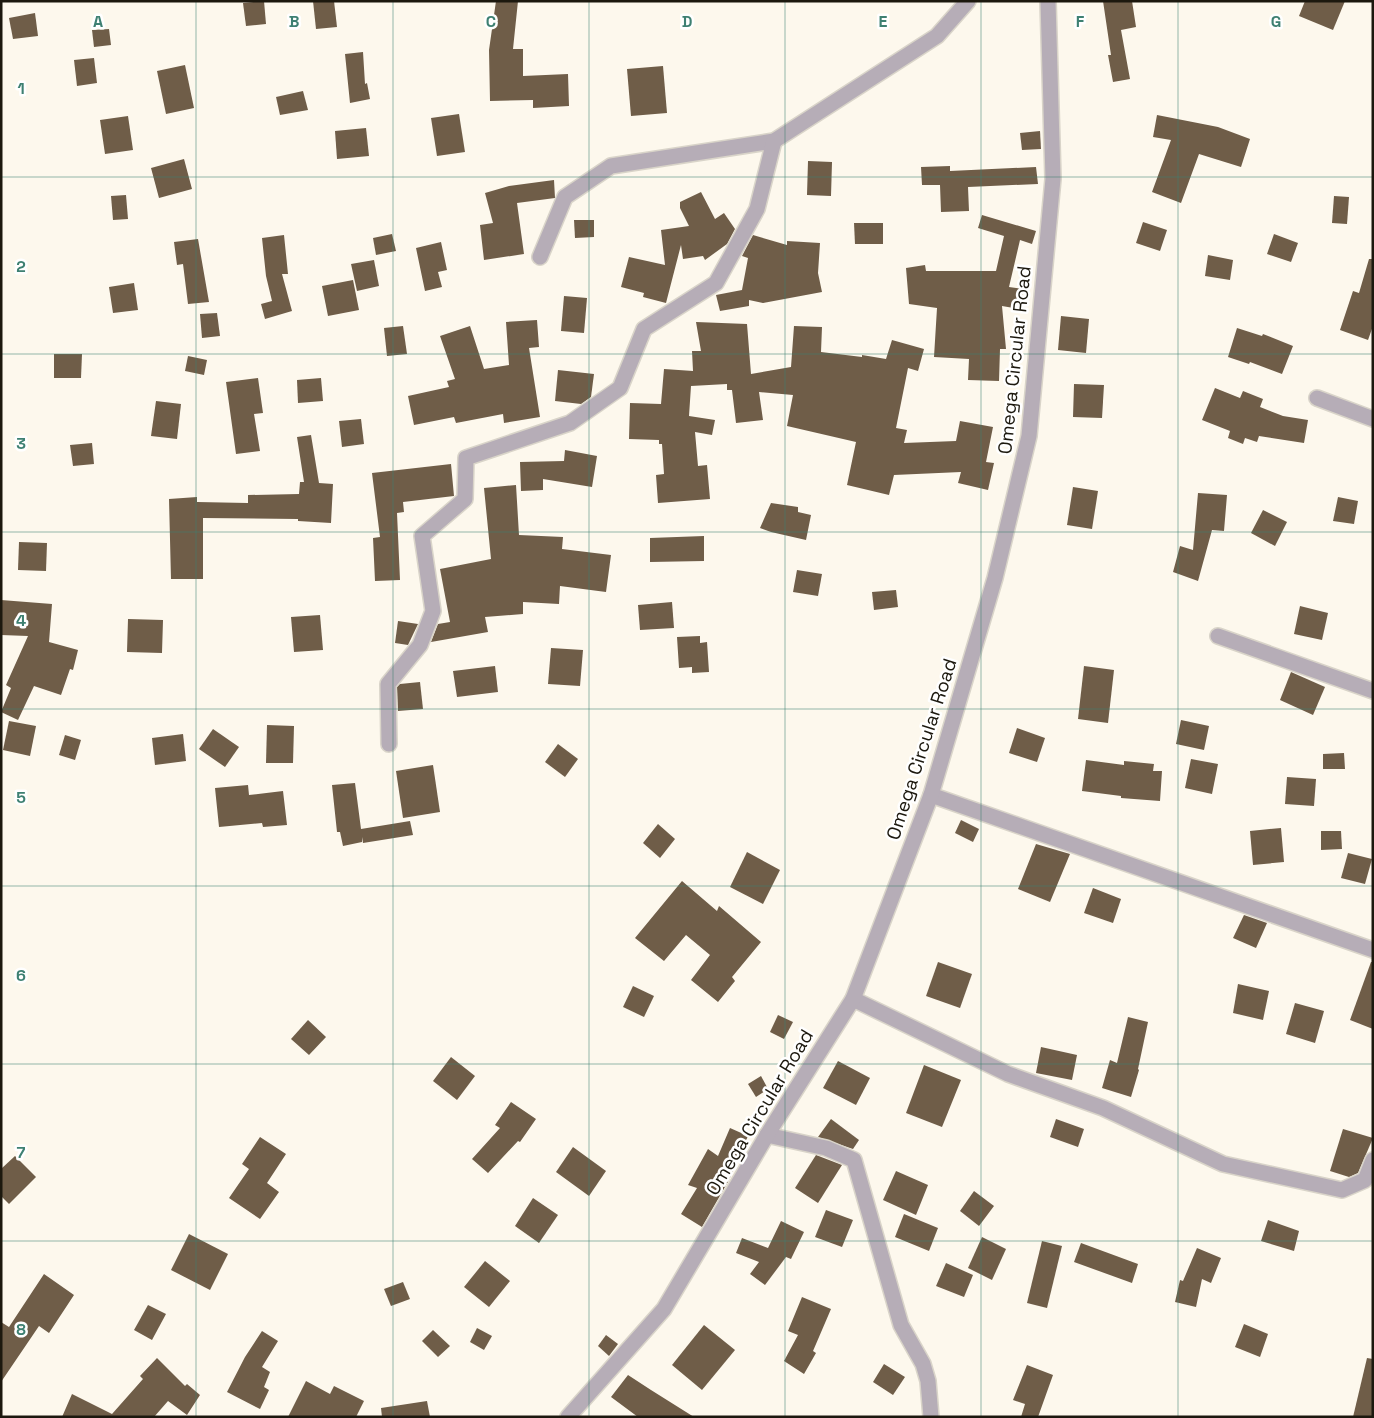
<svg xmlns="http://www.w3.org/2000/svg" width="1374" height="1418" font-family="'Space Grotesk',sans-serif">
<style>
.building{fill:#6f5d48}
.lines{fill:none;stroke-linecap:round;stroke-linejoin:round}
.minor-casing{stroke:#d9d4c9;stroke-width:18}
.minor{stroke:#b6adb7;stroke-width:15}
.grid{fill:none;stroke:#3e8072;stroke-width:1;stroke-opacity:0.55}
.labels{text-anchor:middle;stroke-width:5;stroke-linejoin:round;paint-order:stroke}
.street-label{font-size:19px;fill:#1c180e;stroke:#fff}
.grid-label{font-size:16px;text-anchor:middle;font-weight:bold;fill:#3e8072;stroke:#fff;stroke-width:5;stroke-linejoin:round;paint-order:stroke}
</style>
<rect width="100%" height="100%" fill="#fdf8ed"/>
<g class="building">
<polygon points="264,1 266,24 246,26 243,3"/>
<polygon points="313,1 334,1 337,27 316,29"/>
<polygon points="496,1 518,1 513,49 523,49 523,76 568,74 569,106 533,108 533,100 490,101 489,50"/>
<polygon points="1103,1 1132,1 1136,27 1121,30 1130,79 1113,82 1108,55 1111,55"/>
<polygon points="1305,1 1345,1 1333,30 1299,16"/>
<polygon points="35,13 38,36 13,39 9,18"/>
<polygon points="109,29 111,45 94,47 92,30"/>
<polygon points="363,52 365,84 367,83 370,99 350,103 345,54"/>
<polygon points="94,58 97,83 77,86 74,60"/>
<polygon points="185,65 194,108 166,114 157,71"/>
<polygon points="663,66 667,113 631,116 627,69"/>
<polygon points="303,91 308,110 280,115 276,97"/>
<polygon points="459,114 465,152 437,156 431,118"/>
<polygon points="1157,115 1218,127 1250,139 1241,167 1199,154 1181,203 1152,192 1171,140 1153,137"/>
<polygon points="128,116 133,150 105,154 100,120"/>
<polygon points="366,128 369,156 337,159 335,131"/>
<polygon points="1040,131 1041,149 1022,150 1020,133"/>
<polygon points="184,159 192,189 159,198 151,168"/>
<polygon points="808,161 832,162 831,196 807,195"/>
<polygon points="950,166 950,171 1036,167 1038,184 968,187 969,211 941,212 940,185 922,185 921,167"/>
<polygon points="554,180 555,198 517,203 524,254 484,260 480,225 493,223 485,193 509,186"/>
<polygon points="701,192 715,219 724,213 735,229 727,244 705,260 703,256 683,259 681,245 666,303 643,297 644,293 621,287 629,257 665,265 661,230 689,226 680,208 680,202"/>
<polygon points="126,195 128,219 113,220 111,196"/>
<polygon points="1334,196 1349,197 1347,224 1332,223"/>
<polygon points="982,215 1036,231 1032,244 1020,240 1009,287 1023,289 1020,309 1002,306 1006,349 1000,349 999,381 968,380 969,359 934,357 937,308 909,304 906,268 925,265 926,271 996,271 1004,236 978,228"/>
<polygon points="574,220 594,220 594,237 575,238"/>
<polygon points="1143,222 1167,230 1160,251 1136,243"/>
<polygon points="854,223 883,223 883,244 855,244"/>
<polygon points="392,234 396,251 376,255 373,238"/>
<polygon points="1274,234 1298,243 1291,262 1267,254"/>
<polygon points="284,235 288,274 282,274 292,311 265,319 261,304 272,301 266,276 262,238"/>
<polygon points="753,235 787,245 787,241 820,243 818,273 822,292 763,303 749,300 749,306 720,311 716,295 742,290 748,258 742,256"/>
<polygon points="198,239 209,302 188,304 183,264 177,265 174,242"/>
<polygon points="441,242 447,270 438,272 442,287 425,291 416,248"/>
<polygon points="1208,255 1233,260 1230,280 1205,276"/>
<polygon points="1369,259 1373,259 1373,326 1368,340 1340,330 1353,291 1359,293"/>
<polygon points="374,260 379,286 357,291 351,264"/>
<polygon points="353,280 359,310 328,316 322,286"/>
<polygon points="134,283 138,310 113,313 109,287"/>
<polygon points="564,296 587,298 584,333 561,331"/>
<polygon points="217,313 220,336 202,338 200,314"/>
<polygon points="1061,316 1089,319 1086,353 1058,350"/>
<polygon points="537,320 539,347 529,348 540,417 504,423 503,414 456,423 454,417 414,425 408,396 449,387 447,381 455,379 440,336 470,326 484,369 509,365 506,322"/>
<polygon points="696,322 747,324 751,374 791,367 794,326 822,327 821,352 862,357 862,355 886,359 892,340 924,349 918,371 908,368 896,428 907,430 904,443 956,441 960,421 993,427 986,462 994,463 988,490 958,483 961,472 894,475 889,495 847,485 856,442 787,426 793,395 759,392 763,420 736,423 732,390 727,390 727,384 691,386 689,416 715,420 712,435 695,432 698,466 707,465 710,499 658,503 656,475 664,474 662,444 659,444 659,440 629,439 630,403 661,404 664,369 693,371 692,351 701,351"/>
<polygon points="403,326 407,354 387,356 384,328"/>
<polygon points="1237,328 1262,336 1263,334 1293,346 1282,374 1250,362 1249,364 1228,357"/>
<polygon points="54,354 82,354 81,378 54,378"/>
<polygon points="188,356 207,360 204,375 185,371"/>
<polygon points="558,370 594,374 591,397 581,404 555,401"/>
<polygon points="258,378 263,413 254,414 260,451 236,454 226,382"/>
<polygon points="321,378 323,401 298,403 297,380"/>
<polygon points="1074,384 1104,385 1102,418 1073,417"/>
<polygon points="1215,388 1240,398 1243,391 1263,399 1260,407 1283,416 1308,420 1304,443 1259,436 1257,442 1245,438 1243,444 1228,438 1230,431 1202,420"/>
<polygon points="156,401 181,404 177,439 151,436"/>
<polygon points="361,419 364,444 342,447 339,421"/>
<polygon points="311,435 319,483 333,484 331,523 298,521 298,519 203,518 203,579 171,579 169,499 197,497 197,502 248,503 248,495 299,494 300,482 304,482 297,437"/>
<polygon points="92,443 94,464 73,466 70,445"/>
<polygon points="565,450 597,456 592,487 543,479 543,490 521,491 520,462 564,461"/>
<polygon points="451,464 454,496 403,502 404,512 397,513 400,580 375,581 373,538 380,537 372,473"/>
<polygon points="516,485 519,535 563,537 562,549 611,555 606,592 560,586 559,604 523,602 523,614 485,617 488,632 431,642 438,624 450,622 440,569 491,559 484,488"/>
<polygon points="1073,487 1098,491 1092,529 1067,525"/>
<polygon points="1198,493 1227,495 1224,531 1212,530 1198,581 1173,572 1180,546 1193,550"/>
<polygon points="1338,497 1358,501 1354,524 1333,521"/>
<polygon points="771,503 798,507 798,512 811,515 806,540 771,532 760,528"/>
<polygon points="1263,510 1287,522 1275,546 1251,533"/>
<polygon points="704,536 704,561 650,562 650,538"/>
<polygon points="19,542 47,543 46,571 18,570"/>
<polygon points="797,570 822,574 818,596 793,592"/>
<polygon points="896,590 898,607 874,610 872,592"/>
<polygon points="1,600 52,604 49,642 78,650 73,670 70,669 61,695 34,686 18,720 1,712 11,688 6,685 28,636 1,635"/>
<polygon points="672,602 674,628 640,630 638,605"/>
<polygon points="1300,606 1328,613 1322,640 1294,634"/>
<polygon points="320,615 323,650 294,652 291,617"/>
<polygon points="128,619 163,620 162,653 127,652"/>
<polygon points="398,621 418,624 408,645 395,643"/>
<polygon points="700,636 700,643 707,642 709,672 692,673 692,667 679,668 677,637"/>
<polygon points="551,648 583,650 580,686 548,684"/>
<polygon points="495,666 498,692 457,697 453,671"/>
<polygon points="1084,666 1114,670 1108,723 1078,719"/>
<polygon points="1291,672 1325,687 1313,715 1280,700"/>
<polygon points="420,682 423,709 398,711 397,687 400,684"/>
<polygon points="1181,720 1209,726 1204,750 1176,744"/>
<polygon points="9,721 36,726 30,756 3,750"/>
<polygon points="267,725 294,726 293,763 266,763"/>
<polygon points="1017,728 1045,738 1037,762 1009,753"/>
<polygon points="213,729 239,747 225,767 199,749"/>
<polygon points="183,734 186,761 155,765 152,738"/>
<polygon points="65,735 81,740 75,760 59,755"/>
<polygon points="558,744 578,759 565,777 545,762"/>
<polygon points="1344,753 1345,769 1323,769 1323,754"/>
<polygon points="1191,759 1218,764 1212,794 1185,788"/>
<polygon points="1086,760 1124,765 1124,761 1154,764 1153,771 1162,771 1160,801 1121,798 1121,796 1082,791"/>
<polygon points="433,765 440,812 403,818 396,771"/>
<polygon points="1287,777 1316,779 1314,806 1285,804"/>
<polygon points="355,783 361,829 410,821 413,835 363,843 362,837 362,842 343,846 340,832 337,832 332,785"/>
<polygon points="248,785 249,795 283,791 287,825 263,827 262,823 219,827 215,788"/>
<polygon points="961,820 979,829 973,842 955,833"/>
<polygon points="658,824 675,839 660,858 643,843"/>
<polygon points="1281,828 1284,862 1253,865 1250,831"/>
<polygon points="1321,831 1341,831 1342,849 1321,850"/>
<polygon points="1036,844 1070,854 1050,902 1018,889"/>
<polygon points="747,852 780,870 763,904 730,887"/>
<polygon points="1348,853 1372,859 1365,884 1341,878"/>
<polygon points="682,881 717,911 719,906 761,942 732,977 735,981 718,1002 691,980 710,955 686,935 664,961 635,938"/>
<polygon points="1093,888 1121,899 1113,923 1084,913"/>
<polygon points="1244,915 1267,923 1256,948 1233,938"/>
<polygon points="938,962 972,974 960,1008 926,996"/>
<polygon points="1371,962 1373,962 1373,1029 1350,1020"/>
<polygon points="1238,984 1269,991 1263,1020 1233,1013"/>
<polygon points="633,986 654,996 644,1017 623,1007"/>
<polygon points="1295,1003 1324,1011 1315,1043 1286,1034"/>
<polygon points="778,1015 793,1022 784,1039 770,1032"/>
<polygon points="1128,1017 1148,1022 1138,1069 1139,1070 1131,1097 1102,1088 1110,1060 1117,1063"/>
<polygon points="308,1020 326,1037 309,1055 291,1039"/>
<polygon points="1041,1047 1077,1055 1072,1080 1036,1073"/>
<polygon points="451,1057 475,1076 457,1100 433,1081"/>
<polygon points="838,1061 870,1078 856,1105 823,1088"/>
<polygon points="924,1065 961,1080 942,1127 906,1113"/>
<polygon points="761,1076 768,1089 756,1097 748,1084"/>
<polygon points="511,1102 536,1119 520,1142 518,1141 488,1173 472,1159 500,1128 495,1125"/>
<polygon points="831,1119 859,1140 853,1149 818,1137"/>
<polygon points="1056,1119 1084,1129 1078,1147 1050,1137"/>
<polygon points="730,1128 748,1136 729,1180 702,1227 681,1214 697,1188 688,1185 708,1149 718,1156"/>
<polygon points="1343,1129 1373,1138 1358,1173 1349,1177 1330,1171"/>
<polygon points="260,1137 286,1154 267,1183 279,1192 260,1219 229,1198 249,1169 242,1164"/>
<polygon points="573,1147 606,1171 589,1196 556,1172"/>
<polygon points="816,1155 842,1165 818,1203 795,1188"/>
<polygon points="15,1156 36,1177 9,1204 1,1196 1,1169"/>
<polygon points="896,1171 928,1185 916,1215 883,1200"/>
<polygon points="974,1191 994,1206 979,1226 960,1211"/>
<polygon points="533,1198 558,1215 539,1243 515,1226"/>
<polygon points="826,1210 853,1220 842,1247 815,1237"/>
<polygon points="904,1214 938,1228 929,1251 895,1237"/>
<polygon points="1268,1220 1299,1231 1294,1251 1261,1241"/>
<polygon points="781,1221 804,1232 791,1259 786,1257 765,1285 750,1274 759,1262 736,1253 742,1238 768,1248"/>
<polygon points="189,1234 228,1254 210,1290 171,1270"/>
<polygon points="982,1237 1006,1249 992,1280 968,1268"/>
<polygon points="1042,1241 1062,1246 1047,1308 1027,1303"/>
<polygon points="1081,1243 1138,1264 1132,1283 1074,1262"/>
<polygon points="1197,1248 1221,1258 1211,1283 1202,1279 1196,1307 1175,1302 1180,1280 1183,1281"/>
<polygon points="485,1261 510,1281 489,1307 464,1287"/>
<polygon points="946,1263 973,1275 964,1297 936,1286"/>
<polygon points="44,1274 74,1295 49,1333 39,1326 1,1382 1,1322 9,1327"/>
<polygon points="403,1282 410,1299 391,1306 384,1289"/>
<polygon points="802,1297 831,1309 813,1351 816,1353 804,1374 784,1361 798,1335 788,1331"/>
<polygon points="148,1305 166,1314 152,1340 134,1330"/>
<polygon points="1244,1324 1268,1334 1260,1357 1235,1347"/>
<polygon points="704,1325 735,1350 702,1390 672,1365"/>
<polygon points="477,1328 492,1336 484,1350 470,1342"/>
<polygon points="433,1330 450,1346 438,1357 422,1341"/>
<polygon points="262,1331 278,1341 262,1367 270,1372 264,1387 269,1390 260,1409 227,1392 245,1357"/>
<polygon points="606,1335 618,1344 609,1356 598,1346"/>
<polygon points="157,1358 185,1386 187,1384 200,1395 187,1415 168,1401 154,1417 62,1417 72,1394 112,1414 143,1379 140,1376"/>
<polygon points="1367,1358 1373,1359 1373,1417 1353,1417"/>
<polygon points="884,1364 905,1377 893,1395 873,1382"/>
<polygon points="1027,1365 1053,1375 1038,1417 1021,1417 1025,1404 1013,1400"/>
<polygon points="628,1375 651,1390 694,1417 638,1417 611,1397"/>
<polygon points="306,1381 330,1394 334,1386 364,1401 356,1417 288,1417"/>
<polygon points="427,1401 430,1417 382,1417 381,1408"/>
</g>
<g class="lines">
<g class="minor-casing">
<g id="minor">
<polyline points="540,257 565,197 611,166 774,141 937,36 968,1"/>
<polyline points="1317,398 1373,419"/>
<polyline points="1218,636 1373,691"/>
<polyline points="389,744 388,684 420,645 433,611 422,536 465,499 466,458 570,423 620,388 644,329 716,283 757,209 774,141"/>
<polyline points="931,795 1373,950"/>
<polyline points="853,999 1008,1074 1103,1108 1223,1164 1342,1190 1365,1180 1373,1160"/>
<polyline points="767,1135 826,1148 854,1160 901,1325 923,1364 928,1381 931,1417"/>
<polyline points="568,1417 664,1309 767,1135 853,999 931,795 995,578 1029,436 1053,179 1048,1"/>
</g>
</g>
<use href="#minor" class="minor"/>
</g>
<path class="grid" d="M 196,1 L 196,1417M 393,1 L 393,1417M 589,1 L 589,1417M 785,1 L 785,1417M 981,1 L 981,1417M 1178,1 L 1178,1417M 1,177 L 1373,177M 1,354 L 1373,354M 1,532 L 1373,532M 1,709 L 1373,709M 1,886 L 1373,886M 1,1064 L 1373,1064M 1,1241 L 1373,1241"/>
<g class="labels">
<g class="street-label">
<text transform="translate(1014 360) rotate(-84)" y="7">Omega Circular Road</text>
<text transform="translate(921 749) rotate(-72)" y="7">Omega Circular Road</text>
<text transform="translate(759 1112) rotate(-59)" y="7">Omega Circular Road</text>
</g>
</g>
<g class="grid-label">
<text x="98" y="27">A</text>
<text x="294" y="27">B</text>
<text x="491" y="27">C</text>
<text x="687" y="27">D</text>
<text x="883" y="27">E</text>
<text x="1080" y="27">F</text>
<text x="1276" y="27">G</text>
<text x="21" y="94">1</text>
<text x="21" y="272">2</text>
<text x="21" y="449">3</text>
<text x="21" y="626">4</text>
<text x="21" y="803">5</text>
<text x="21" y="981">6</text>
<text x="21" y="1158">7</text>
<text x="21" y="1335">8</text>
</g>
<rect width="1374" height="1418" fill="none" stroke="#1c180e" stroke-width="5"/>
</svg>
